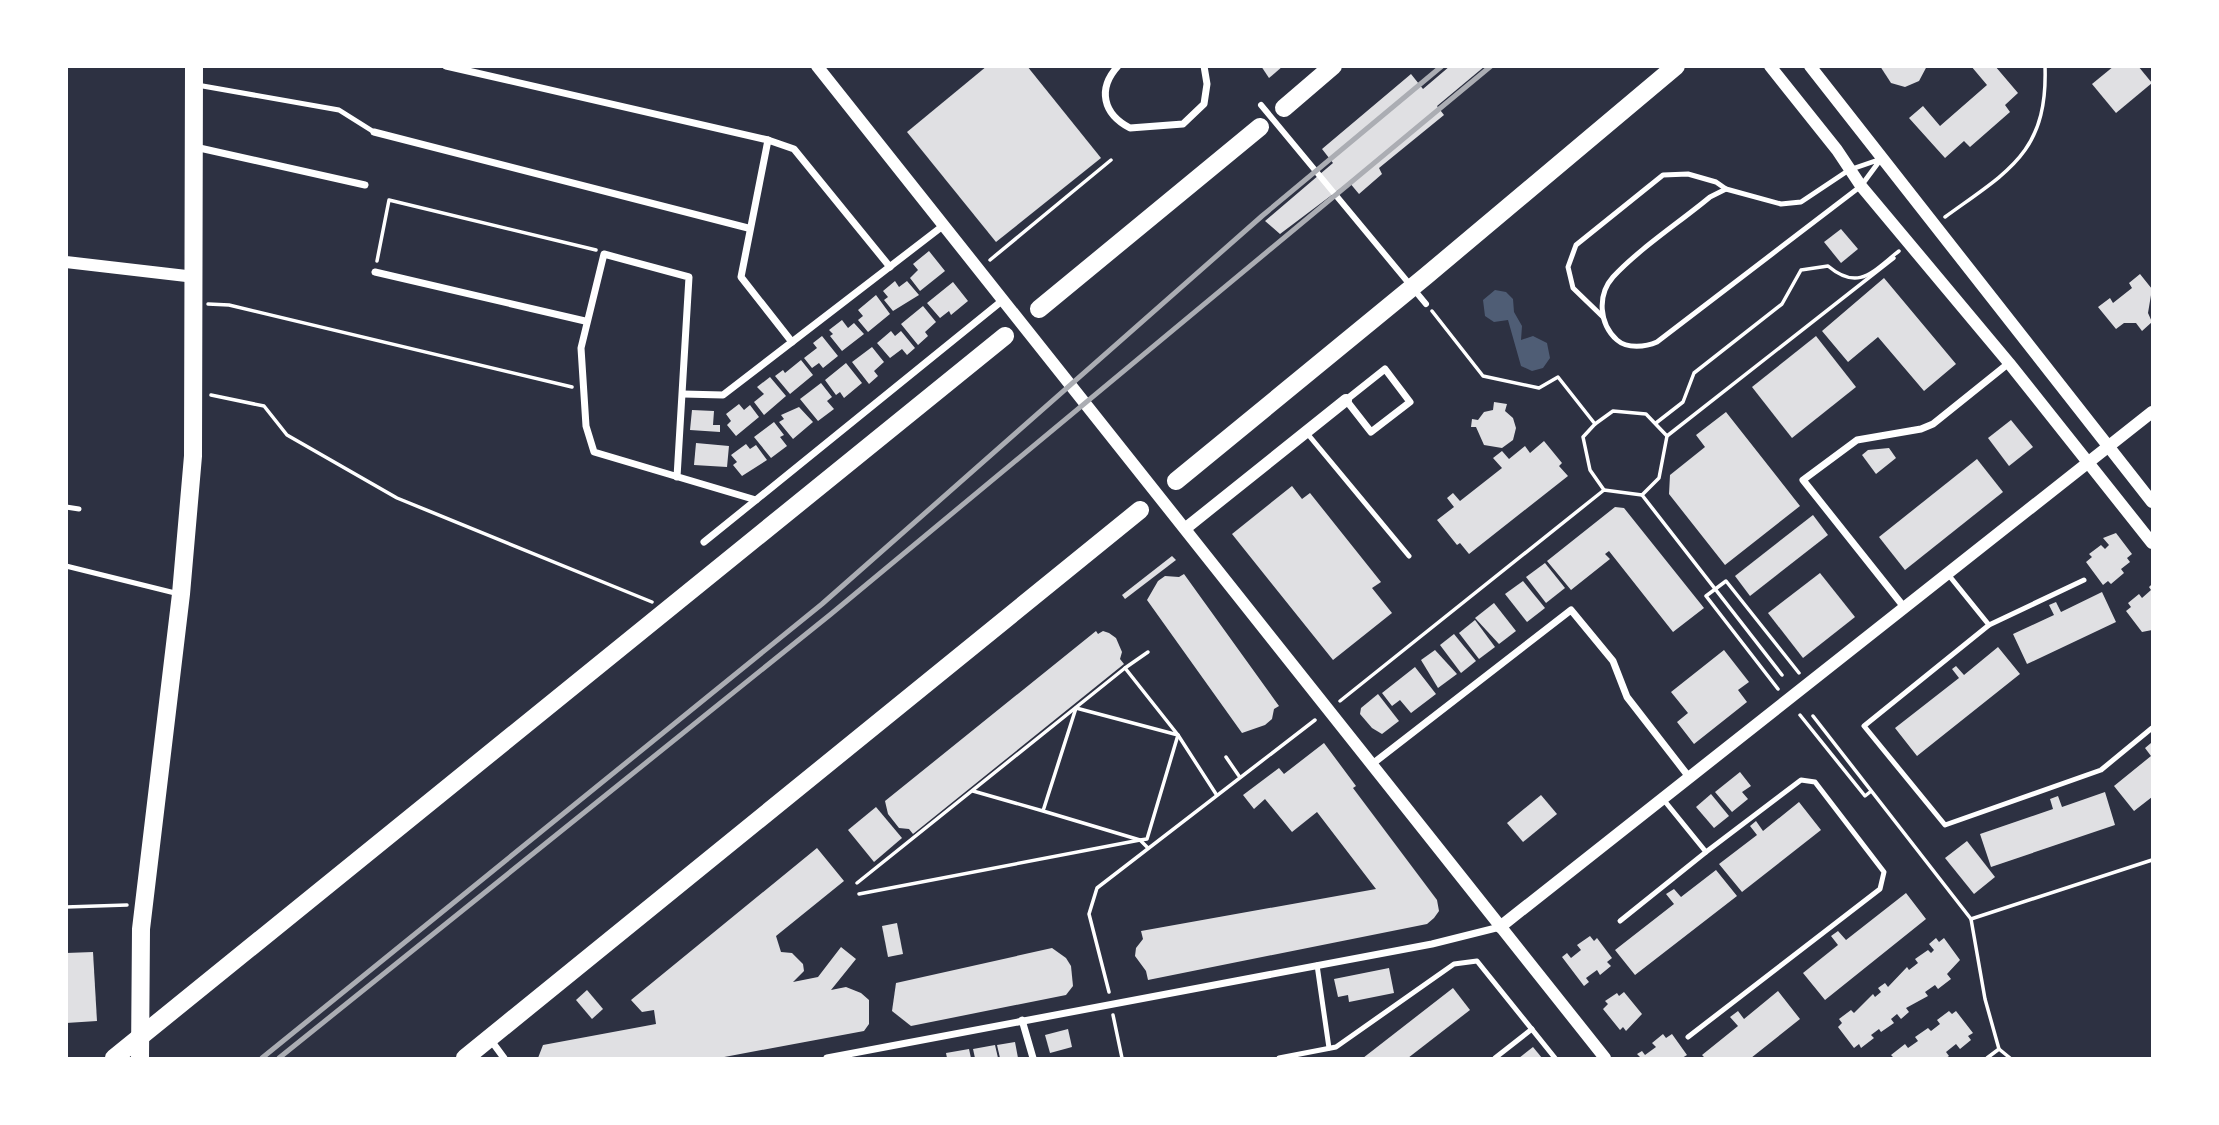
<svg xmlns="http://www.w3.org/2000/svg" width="2219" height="1125" font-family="Inter,sans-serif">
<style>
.water{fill:#4f5d75}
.building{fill:#e0e0e3}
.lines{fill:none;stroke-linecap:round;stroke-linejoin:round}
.path{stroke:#fff;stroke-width:3.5}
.service{stroke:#fff;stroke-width:5}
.pedestrian{stroke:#fff;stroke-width:6}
.minor{stroke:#fff;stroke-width:7}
.tertiary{stroke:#fff;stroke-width:12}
.primary{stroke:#fff;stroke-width:18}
.trunk{stroke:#fff;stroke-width:18}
.rail{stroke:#abadb3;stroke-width:5}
</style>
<rect width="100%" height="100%" fill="#2d3142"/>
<polygon class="water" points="1495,290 1506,292 1513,299 1514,312 1522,326 1521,340 1533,336 1547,343 1550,358 1543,368 1532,371 1521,366 1508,320 1494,322 1485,316 1483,300"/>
<g class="building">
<polygon points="987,66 1027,66 1101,158 996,242 907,132"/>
<polygon points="1261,66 1283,66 1269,78"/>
<polygon points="1450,66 1485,66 1437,106 1444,115 1379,168 1382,174 1359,194 1349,182 1280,234 1265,221 1333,163 1322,149 1411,74 1423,89"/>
<polygon points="1880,66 1927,66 1919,81 1905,87 1891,83"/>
<polygon points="1971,66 1995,66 2018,93 2005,105 2010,112 1970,147 1964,141 1945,158 1909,118 1923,106 1940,126 1987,85"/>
<polygon points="2114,66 2138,66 2152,83 2116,113 2092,84"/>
<polygon points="1841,229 1858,249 1841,263 1824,242"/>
<polygon points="929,251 945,271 920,291 910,278 918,270 913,264"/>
<polygon points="2140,274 2152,289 2148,313 2152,322 2142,331 2136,323 2124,323 2116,329 2098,307 2110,298 2113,303 2132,288 2129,283"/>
<polygon points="1884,278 1956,364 1924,391 1878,337 1848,362 1822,331"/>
<polygon points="895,281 899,287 907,281 919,295 893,311 884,300 888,297 883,291"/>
<polygon points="953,282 968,301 951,315 949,311 940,318 927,303"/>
<polygon points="876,295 890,314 868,332 858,320 863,316 858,310"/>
<polygon points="923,306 936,322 925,332 928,336 918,345 901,324"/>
<polygon points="842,320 848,328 854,323 864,334 842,351 830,336 833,334 829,330"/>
<polygon points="891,331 895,336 901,331 915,348 907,355 902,349 890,358 877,343"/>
<polygon points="822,336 838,356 823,368 819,363 812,368 804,358 817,348 813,343"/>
<polygon points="1816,336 1856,387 1792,438 1752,387"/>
<polygon points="872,347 884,362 874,371 878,376 869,384 852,362"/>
<polygon points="801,360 813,375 790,394 775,376 783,370 785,373"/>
<polygon points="846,363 862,383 844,398 840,392 836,395 825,380"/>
<polygon points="770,377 786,396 764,415 754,402 764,394 757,387"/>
<polygon points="821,383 832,397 827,401 834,409 818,421 800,399"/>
<polygon points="1494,402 1507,404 1505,411 1513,418 1516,428 1513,440 1502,448 1484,445 1476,427 1471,427 1472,419 1478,420 1484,412 1493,410"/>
<polygon points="739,404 744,410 750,405 759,417 736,436 727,425 731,421 726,414"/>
<polygon points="799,407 813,422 793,439 779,422 784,419 781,415"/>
<polygon points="692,410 714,411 713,425 720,425 720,432 690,430"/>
<polygon points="1726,412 1800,506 1725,565 1669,494 1670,475 1705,447 1696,435"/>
<polygon points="2011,420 2033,447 2009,466 1988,438"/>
<polygon points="774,422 784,435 780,437 787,446 771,458 754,437"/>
<polygon points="1544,441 1562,463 1559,466 1568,476 1469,554 1460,543 1457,545 1437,520 1454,507 1447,498 1453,493 1460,501 1502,468 1493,458 1502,451 1509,459 1525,446 1530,453"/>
<polygon points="696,443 729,446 727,467 694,465"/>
<polygon points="746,444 750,449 756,445 767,460 742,476 733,465 737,462 731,455"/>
<polygon points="1889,448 1896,458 1876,474 1862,455 1868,450"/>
<polygon points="1977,459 2003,492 1905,570 1879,537"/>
<polygon points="1292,486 1302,499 1310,493 1381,582 1372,588 1392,613 1333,660 1232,534"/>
<polygon points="1615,507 1624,508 1704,608 1673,632 1609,551 1605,554 1610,559 1571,590 1547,561"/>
<polygon points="1813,515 1828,535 1750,596 1735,576"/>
<polygon points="2116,533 2132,554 2127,558 2130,562 2121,569 2124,573 2111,584 2108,581 2103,585 2086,562 2092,557 2089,554 2101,545 2105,549 2109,545 2103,538"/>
<polygon points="1172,556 1176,560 1125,599 1122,595"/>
<polygon points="1545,563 1565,588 1546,603 1526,577"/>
<polygon points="1820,573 1855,617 1803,658 1768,613"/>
<polygon points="1184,574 1279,706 1274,709 1272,719 1265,725 1242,733 1147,600 1158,581 1165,576 1179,577"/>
<polygon points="1523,581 1545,608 1527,622 1505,594"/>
<polygon points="2152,584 2152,630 2142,632 2126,611 2131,607 2128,603 2139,594 2142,598 2151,590 2149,587"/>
<polygon points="2102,592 2116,622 2027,664 2013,634 2054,615 2049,605 2056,602 2061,612"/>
<polygon points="1494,603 1516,631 1499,644 1475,618"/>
<polygon points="1475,620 1495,647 1479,659 1459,633"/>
<polygon points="1096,631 1098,634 1103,631 1109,633 1116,638 1122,652 1120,659 1124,664 913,834 909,829 899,828 888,814 885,801"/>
<polygon points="1454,634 1476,661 1461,673 1440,645"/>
<polygon points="1998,647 2020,674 1917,756 1895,728 1959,678 1952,669 1956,666 1964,675"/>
<polygon points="1435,650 1457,674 1438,688 1421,660"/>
<polygon points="1724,650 1749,682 1738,690 1747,702 1694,744 1677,722 1688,713 1671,692"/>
<polygon points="1415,667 1436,694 1411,713 1400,700 1392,706 1382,693"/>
<polygon points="1378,694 1399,721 1382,734 1372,728 1360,714 1361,708"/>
<polygon points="1324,743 1356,786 1353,788 1437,900 1439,911 1434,918 1427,924 1148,980 1146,971 1135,956 1136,948 1143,939 1141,931 1376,889 1317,812 1292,832 1265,799 1254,809 1243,795 1279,768 1284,774"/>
<polygon points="2151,743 2152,746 2152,797 2134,811 2114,786 2151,756 2145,748"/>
<polygon points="1740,772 1751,786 1742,792 1748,799 1732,812 1715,792"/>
<polygon points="2105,792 2115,825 1991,867 1980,834 2053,809 2050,799 2058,796 2062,807"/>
<polygon points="1711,794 1729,816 1714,828 1696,807"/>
<polygon points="1541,795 1557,814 1523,842 1507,823"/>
<polygon points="1799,802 1821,830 1742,892 1719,864 1757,835 1750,826 1756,821 1763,831"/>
<polygon points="876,807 902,838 874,862 848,830"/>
<polygon points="1967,841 1995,877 1974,894 1945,858"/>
<polygon points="817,848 844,881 776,936 781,952 792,953 803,964 804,971 793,982 818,977 841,947 856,959 831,990 846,987 861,993 869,1000 869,1024 864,1031 719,1058 538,1058 543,1045 656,1024 654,1010 642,1012 631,1000"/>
<polygon points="1716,870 1737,896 1635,975 1615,950 1674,904 1666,894 1674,889 1681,897"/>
<polygon points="1906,893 1926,919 1825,1000 1803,973 1838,945 1831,936 1838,931 1846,940"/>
<polygon points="897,923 903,954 888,957 882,926"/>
<polygon points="1590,936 1594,941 1597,938 1612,958 1607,962 1611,966 1600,975 1597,970 1586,978 1589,982 1584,986 1562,957 1567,953 1571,958 1581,950 1577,945"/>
<polygon points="1936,938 1939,942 1944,938 1960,960 1947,974 1951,979 1938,989 1935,985 1925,992 1928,996 1906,1008 1909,1012 1901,1019 1897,1014 1891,1019 1894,1023 1881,1032 1879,1029 1871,1035 1874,1038 1861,1048 1859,1044 1854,1048 1838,1027 1842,1023 1839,1019 1851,1010 1854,1013 1873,994 1875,997 1881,992 1878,988 1885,983 1888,987 1907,967 1909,970 1918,963 1915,959 1928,950 1931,953 1934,950 1929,944"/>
<polygon points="1052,948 1066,958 1071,966 1073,986 1066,995 911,1026 892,1011 896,983"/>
<polygon points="93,952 97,1021 66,1023 66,953"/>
<polygon points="1389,968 1394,993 1349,1002 1348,995 1338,997 1334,979"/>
<polygon points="1453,988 1470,1010 1408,1058 1363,1058"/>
<polygon points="587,990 603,1009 592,1019 576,1000"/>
<polygon points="1778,991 1800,1019 1751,1058 1705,1058 1702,1055 1738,1026 1730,1017 1738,1011 1744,1019"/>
<polygon points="1624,992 1642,1014 1626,1031 1623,1027 1620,1030 1603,1009 1608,1004 1605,1001 1617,993 1619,996"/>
<polygon points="1949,1011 1952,1014 1956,1011 1973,1033 1968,1036 1971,1040 1960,1049 1956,1044 1946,1052 1949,1056 1946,1058 1894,1058 1891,1055 1905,1044 1908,1048 1918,1041 1915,1037 1928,1028 1931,1031 1940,1024 1937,1020"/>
<polygon points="1068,1029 1072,1047 1050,1053 1045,1035"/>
<polygon points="1663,1034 1666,1038 1672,1034 1687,1055 1682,1058 1641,1058 1637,1054 1642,1051 1645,1055 1656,1047 1652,1043"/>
<polygon points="1015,1042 1018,1058 1000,1058 997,1045"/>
<polygon points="995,1045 998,1058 975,1058 973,1049"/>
<polygon points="1533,1047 1542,1058 1519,1058"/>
<polygon points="969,1049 971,1058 947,1058 946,1053"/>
</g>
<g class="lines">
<g class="path">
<path d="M 1945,217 C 2008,171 2048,153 2045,66"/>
<polyline points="990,260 1111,160"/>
<polyline points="377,261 389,200 596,250"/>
<polyline points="208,304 229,305 572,387"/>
<polyline points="1432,311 1483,376 1539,388 1558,377 1595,424 1583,437 1590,470 1604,490"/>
<polyline points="211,395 264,406 287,435 397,498 652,602"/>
<path d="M 1656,423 L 1683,402 L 1694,373 L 1782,304 L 1801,270 L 1828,266 C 1859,292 1873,271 1899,251"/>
<polyline points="1595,424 1613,411 1646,414 1667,436"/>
<polyline points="1642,495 1659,478 1667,436 1894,258"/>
<polyline points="1125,668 1148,652"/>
<polyline points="1778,689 1706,596 1726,581 1799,673"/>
<polyline points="1340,701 1604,490 1642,495 1782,675"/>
<polyline points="1800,715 1865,796 1870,792"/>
<polyline points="1813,716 1971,919 1985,999 1999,1049 2010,1058"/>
<polyline points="1226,757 1239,776"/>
<polyline points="973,791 1043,811 1076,708 1178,735 1147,839 1140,840 1043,811"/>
<polyline points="857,883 1125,668 1178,735 1216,794"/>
<polyline points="859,894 1140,840 1148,848"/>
<polyline points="66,907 127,905"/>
<polyline points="1971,919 2152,860"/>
<polyline points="1109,992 1089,914 1097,888 1315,720"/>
<polyline points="1113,1015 1122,1058"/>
<polyline points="1987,1058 1999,1049"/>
</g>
<g class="service">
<polyline points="197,85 339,110 374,132"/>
<path d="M 1881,159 L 1861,186 L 1657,342 C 1646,347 1627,349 1617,340 C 1599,324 1597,295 1613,277 C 1640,248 1680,222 1710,197 L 1726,189 L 1781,204 L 1801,202 L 1849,170 Z"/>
<polyline points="1603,317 1573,288 1568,267 1576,245 1663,175 1688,174 1716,182 1726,189"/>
<polyline points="1306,432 1409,556"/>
<polyline points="66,507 79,509"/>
<polyline points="66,566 179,594"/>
<polyline points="1947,573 1989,625 2084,580"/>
<polyline points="1989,625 1864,726 1945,825 2101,770 2152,728"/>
<polyline points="1663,799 1706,852 1801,780 1815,782 1884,872 1880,889 1688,1037"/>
<polyline points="1620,921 1706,852"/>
<polyline points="1317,965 1329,1048"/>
<polyline points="1279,1058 1336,1047 1454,964 1477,961 1555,1058"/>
<polyline points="1495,1058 1532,1029"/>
</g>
<polyline class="pedestrian" points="1261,105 1426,304"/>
<g class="minor">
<polyline points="446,66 768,140"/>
<path d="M 1118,66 C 1097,89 1103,114 1130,128 L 1183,124 L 1204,104 L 1207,84 L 1204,66"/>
<polyline points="374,132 748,228"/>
<polyline points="195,147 365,185"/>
<polyline points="375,272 585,321"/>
<polyline points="792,342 741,277 768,140 794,149 890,267"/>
<polygon points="1385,369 1410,402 1371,432 1346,400"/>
<polyline points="683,394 723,395 944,225"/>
<polyline points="677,477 689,277 604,254 581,348 586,426 594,452 756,500 1003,300"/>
<polyline points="704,542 756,500"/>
<polyline points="1904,607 1803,480 1857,440 1921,429 1933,424 2009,363"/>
<polyline points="1371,765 1571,610 1613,661 1627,697 1689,777"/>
<polyline points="1022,1020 1033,1058"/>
<polyline points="490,1039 504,1058"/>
<polyline points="827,1058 1432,944 1500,927"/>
</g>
<g class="tertiary">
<polyline points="817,66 1605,1058"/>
<polyline points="1770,66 1837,150 1861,186 2009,363 2152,543"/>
<polyline points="1810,66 2152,502"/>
<polyline points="66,262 195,277"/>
<polyline points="1186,528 1346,400"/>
<polyline points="1500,927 2152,412"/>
</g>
<polyline class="primary" points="140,1058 141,929 181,594 193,456 194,66"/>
<g class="trunk">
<polyline points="1284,108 1333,66"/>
<polyline points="1039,309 1260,127"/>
<polyline points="1176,481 1426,276 1676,66"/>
<polyline points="114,1058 1005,336"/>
<polyline points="465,1058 1140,510"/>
</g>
<g class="rail">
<polyline points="262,1058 822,604 1262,216 1442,66"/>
<polyline points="279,1058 831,614 1491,66"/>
</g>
</g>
<rect width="2219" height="1125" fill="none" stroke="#ffffff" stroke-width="136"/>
</svg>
